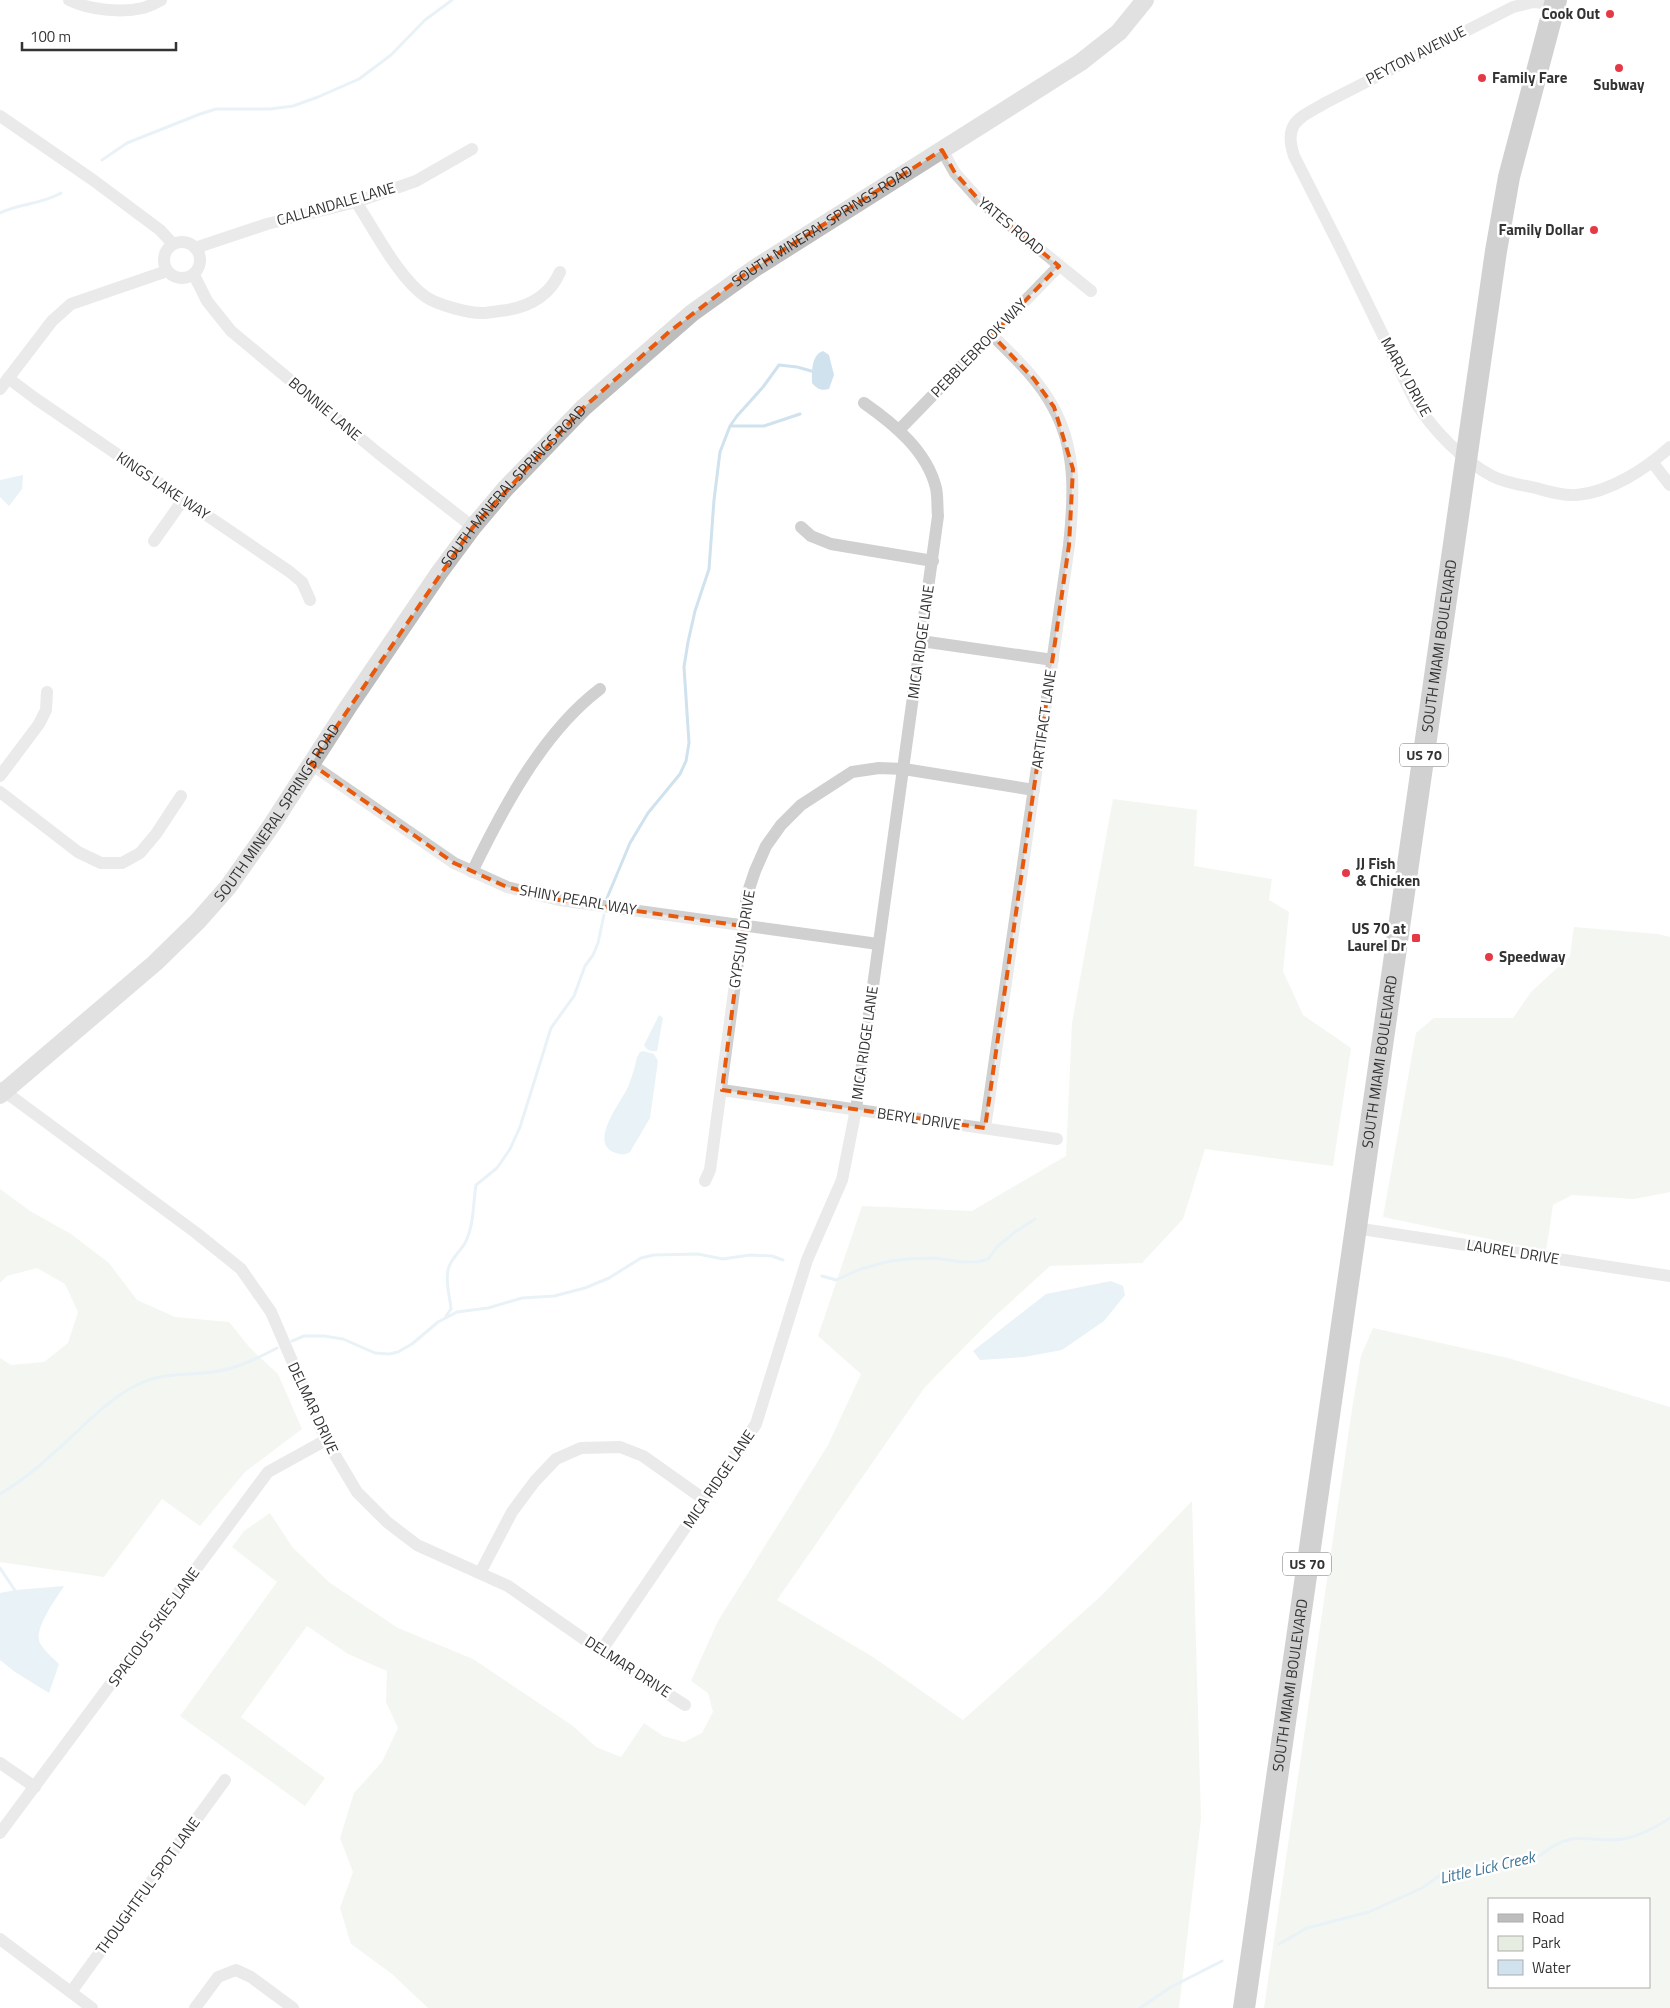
<svg xmlns="http://www.w3.org/2000/svg" width="1670" height="2008" font-family="'Titillium Web',sans-serif">
<style>
.green{fill:#e6ecdf;fill-rule:evenodd}
.water{fill:#cfe2ee}
.lines{fill:none;stroke-linecap:round;stroke-linejoin:round}
.stream{stroke:#cfe2ee;stroke-width:3}
.street{stroke:#d0d0d0;stroke-width:12}
.secondary{stroke:#bdbdbd;stroke-width:18}
.highway{stroke:#9a9a9a;stroke-width:22}
.marked{fill:none;stroke:#e8590c;stroke-width:4;stroke-dasharray:10 6;stroke-linejoin:round}
.poi-dot{fill:#e63946;stroke:#fff;stroke-width:2}
.labels{text-anchor:middle;stroke-width:5;stroke-linejoin:round;paint-order:stroke}
.shield{fill:#fff;stroke:#707070;stroke-width:1}
.shield-label{font-size:14px;font-weight:bold;fill:#333}
.poi-label{font-size:15px;font-weight:bold;fill:#333;stroke:#fff;text-anchor:end}
.street-label{font-size:15px;fill:#333;stroke:#fff}
.water-label{font-size:16px;font-style:italic;fill:#3f7597;stroke:#fff}
</style>
<rect width="100%" height="100%" fill="#fff"/>
<g class="green">
<polygon points="1113,799 1197,810 1194,866 1272,879 1269,900 1289,912 1283,971 1303,1015 1351,1048 1333,1166 1205,1149 1183,1219 1142,1263 1050,1266 993,1318 925,1387 777,1600 873,1657 963,1720 1101,1596 1192,1501 1201,1819 1179,2008 428,2008 392,1974 351,1944 340,1908 353,1872 340,1838 354,1793 382,1762 398,1728 386,1702 387,1671 348,1654 307,1626 241,1717 325,1778 305,1806 180,1716 277,1582 232,1547 244,1531 270,1513 293,1548 330,1583 398,1628 473,1659 573,1726 596,1747 621,1757 644,1723 663,1736 684,1742 702,1733 713,1712 708,1693 691,1681 718,1621 828,1445 861,1374 818,1336 862,1206 972,1211 1066,1156 1072,1023"/>
<polygon points="1574,927 1658,934 1670,937 1670,1192 1634,1199 1572,1195 1553,1205 1546,1251 1383,1217 1416,1033 1434,1018 1513,1018 1531,992 1570,956"/>
<polygon points="0,1189 30,1211 71,1234 109,1263 137,1300 175,1317 229,1322 250,1348 278,1374 302,1429 245,1472 200,1526 162,1499 104,1577 0,1562 0,1358 11,1365 44,1362 68,1343 78,1312 65,1284 37,1268 7,1276 0,1283"/>
<path d="M 1373,1328 L 1508,1358 L 1670,1407 L 1670,2008 L 1264,2008 L 1353,1403 L 1361,1356 ZM 1489,1899 L 1649,1899 L 1649,1987 L 1489,1987 Z"/>
</g>
<g class="water">
<path d="M 823,351 L 829,355 L 834,375 L 829,389 C 821,391 817,389 812,383 C 812,372 811,355 823,351 Z"/>
<polygon points="23,475 22,489 9,506 0,497 0,480"/>
<path d="M 659,1015 L 663,1018 L 657,1051 C 651,1052 646,1050 644,1045 Z"/>
<path d="M 643,1051 L 654,1054 L 658,1061 L 650,1118 L 630,1152 C 626,1155 621,1155 616,1153 C 587,1144 621,1102 628,1087 C 632,1077 635,1067 637,1057 L 640,1052 Z"/>
<polygon points="1111,1281 1123,1286 1125,1295 1104,1321 1062,1350 1024,1357 980,1360 973,1351 1046,1294"/>
<path d="M 64,1586 C 56,1599 33,1629 40,1643 C 44,1651 53,1658 59,1664 L 49,1693 L 15,1672 L 0,1660 L 0,1593 L 15,1590 Z"/>
</g>
<g class="lines">
<g class="stream">
<polyline points="102,160 127,143 200,114 216,109 270,109 293,106 318,97 359,79 391,55 425,20 452,0"/>
<path d="M 0,213 C 20,203 40,205 61,193"/>
<polyline points="731,426 764,426 800,414"/>
<polyline points="607,898 630,843 648,813 680,774 686,761 689,743 684,667 688,642 695,611 709,569 714,500 720,452 730,426 737,416 763,387 779,365 797,367 815,372"/>
<polyline points="822,1276 836,1280 861,1269 890,1261 909,1259 935,1258 961,1262 978,1262 988,1259 997,1247 1015,1232 1035,1219"/>
<path d="M 446,1316 L 451,1309 C 450,1296 445,1283 448,1270 C 450,1259 460,1252 465,1243 C 474,1226 473,1204 476,1185 L 497,1168 L 510,1149 L 520,1127 L 551,1028 L 574,996 L 585,966 L 593,955 L 598,943 L 604,915"/>
<polyline points="292,1341 304,1336 324,1336 343,1339 375,1353 389,1354 398,1352 412,1344 438,1322 457,1312 488,1308 522,1298 554,1296 585,1288 609,1278 641,1258 654,1255 698,1254 723,1259 750,1255 772,1256 783,1260"/>
<path d="M 0,1494 C 31,1476 57,1450 83,1426 C 98,1412 113,1398 131,1388 C 162,1371 180,1376 213,1372 C 236,1369 256,1359 277,1348"/>
<polyline points="0,1568 16,1592"/>
<path d="M 1279,1944 L 1307,1928 L 1369,1912 L 1422,1888 L 1439,1876 L 1541,1855 C 1575,1827 1587,1844 1623,1839 C 1640,1836 1656,1827 1670,1818"/>
<polyline points="1140,2008 1171,1987 1222,1961"/>
</g>
<g class="street">
<path d="M 69,0 C 89,10 121,13 143,8 C 149,6 156,3 161,0"/>
<path d="M 1557,0 L 1554,4 L 1533,2 L 1513,7 L 1325,103 C 1299,118 1283,123 1294,156 L 1341,249 L 1416,403 C 1434,431 1462,460 1492,476 C 1505,483 1522,485 1536,488 C 1549,492 1563,496 1577,495 C 1610,492 1646,469 1670,447"/>
<polyline points="0,116 93,180 160,230 173,244"/>
<polyline points="942,150 955,173 980,201 1091,291"/>
<path d="M 356,202 C 374,229 399,279 426,297 C 438,305 470,314 485,313 C 492,312 500,311 507,310 C 531,306 550,295 560,272"/>
<circle cx="182" cy="260" r="18"/>
<polyline points="195,248 267,224 356,202 416,181 472,149"/>
<polyline points="194,275 207,301 231,331 378,453 473,527"/>
<polyline points="8,378 36,399 290,572 302,582 310,600"/>
<polyline points="0,389 52,321 71,304 167,271"/>
<polyline points="899,430 1059,266"/>
<polyline points="1652,462 1670,485"/>
<polyline points="801,527 811,536 831,544 933,561"/>
<polyline points="154,541 183,500"/>
<polyline points="921,641 1053,660"/>
<polyline points="311,764 454,863 507,887 559,900 878,944"/>
<polyline points="0,776 39,724 46,710 47,692"/>
<polyline points="0,792 78,852 101,863 122,863 140,853 156,834 181,796"/>
<path d="M 472,872 C 503,808 543,732 600,689"/>
<polyline points="0,1088 195,1232 241,1269 271,1312 326,1440 357,1492 387,1522 417,1545 508,1586 601,1651 685,1705"/>
<polyline points="722,1090 1057,1139"/>
<path d="M 985,1128 L 1069,545 C 1074,498 1077,450 1053,407 C 1038,379 1014,357 992,335"/>
<polyline points="705,1181 710,1170 747,895 755,871 766,846 781,825 801,805 852,772 879,768 904,769 1034,790"/>
<polyline points="1355,1228 1670,1276"/>
<polyline points="480,1573 512,1512 535,1481 556,1459 581,1448 620,1447 643,1456 705,1500"/>
<path d="M 601,1651 L 756,1424 L 807,1260 L 842,1180 L 856,1109 L 938,516 C 937,507 938,497 936,488 C 927,451 894,424 864,403"/>
<polyline points="0,1763 35,1787"/>
<polyline points="0,1833 268,1472 326,1440"/>
<polyline points="0,1939 92,2008"/>
<polyline points="71,1992 225,1780"/>
<polyline points="195,2008 218,1977 236,1970 251,1977 293,2008"/>
</g>
<path class="secondary" id="s1" d="M 0,1095 L 155,963 L 198,921 L 228,887 L 271,826 L 348,707 L 439,573 L 473,527 L 505,489 L 583,408 L 692,313 L 755,268 L 1081,62 L 1119,32 L 1145,0"/>
<path class="highway" id="s2" d="M 1244,2008 L 1496,251 L 1509,177 L 1556,0"/>
</g>
<path d="M0 0H1670V2008H0ZM 942,150 L 955,173 L 980,201 L 1059,266 L 992,335 L 1034,379 L 1054,407 L 1073,469 L 1069,545 L 985,1128 L 722,1090 L 743,926 L 559,900 L 507,887 L 454,863 L 311,764 L 473,527 L 583,408 L 669,332 L 745,274 Z" fill="#fff" fill-opacity=".55" fill-rule="evenodd"/>
<path class="marked" d="M 942,150 L 955,173 L 980,201 L 1059,266 L 992,335 L 1034,379 L 1054,407 L 1073,469 L 1069,545 L 985,1128 L 722,1090 L 743,926 L 559,900 L 507,887 L 454,863 L 311,764 L 473,527 L 583,408 L 669,332 L 745,274 Z"/>
<g class="poi-dot">
<circle cx="1610" cy="14" r="5"/>
<circle cx="1619" cy="68" r="5"/>
<circle cx="1482" cy="78" r="5"/>
<circle cx="1594" cy="230" r="5"/>
<circle cx="1346" cy="873" r="5"/>
<rect x="1411" y="933" width="10" height="10" rx="2.5"/>
<circle cx="1489" cy="957" r="5"/>
</g>
<g class="labels">
<g class="shield">
<rect x="1400" y="743.5" width="48" height="23" rx="4"/>
<rect x="1283" y="1552.5" width="48" height="23" rx="4"/>
</g>
<g class="shield-label">
<text x="1424" y="760">US 70</text>
<text x="1307" y="1569">US 70</text>
</g>
<g class="poi-label">
<text x="1600" y="19">Cook Out</text>
<text x="1492" y="83" text-anchor="start">Family Fare</text>
<text x="1619" y="90" text-anchor="middle">Subway</text>
<text x="1584" y="235">Family Dollar</text>
<text x="1356" y="869" text-anchor="start">JJ Fish<tspan x="1356" dy="17">&amp; Chicken</tspan></text>
<text x="1406" y="934">US 70 at<tspan x="1406" dy="17">Laurel Dr</tspan></text>
<text x="1499" y="962" text-anchor="start">Speedway</text>
</g>
<g class="street-label">
<text transform="translate(1416 55) rotate(-27)" y="5">PEYTON AVENUE</text>
<text transform="translate(336 204) rotate(-16)" y="5">CALLANDALE LANE</text>
<text transform="translate(1011 226) rotate(40)" y="5">YATES ROAD</text>
<text dy="5" stroke="none"><textPath href="#s1" startOffset="1208">SOUTH MINERAL SPRINGS ROAD</textPath></text>
<text transform="translate(979 348) rotate(-46)" y="5">PEBBLEBROOK WAY</text>
<text transform="translate(1406 377) rotate(61)" y="5">MARLY DRIVE</text>
<text transform="translate(325 409) rotate(40)" y="5">BONNIE LANE</text>
<text transform="translate(163 486) rotate(34)" y="5">KINGS LAKE WAY</text>
<text dy="5" stroke="none"><textPath href="#s1" startOffset="802">SOUTH MINERAL SPRINGS ROAD</textPath></text>
<text transform="translate(921 642) rotate(-82)" y="5">MICA RIDGE LANE</text>
<text dy="5" stroke="none"><textPath href="#s2" startOffset="1376">SOUTH MIAMI BOULEVARD</textPath></text>
<text transform="translate(1044 719) rotate(-82)" y="5">ARTIFACT LANE</text>
<text dy="5" stroke="none"><textPath href="#s1" startOffset="398">SOUTH MINERAL SPRINGS ROAD</textPath></text>
<text transform="translate(578 900) rotate(10)" y="5">SHINY PEARL WAY</text>
<text transform="translate(742 939) rotate(-81)" y="5">GYPSUM DRIVE</text>
<text transform="translate(865 1043) rotate(-82)" y="5">MICA RIDGE LANE</text>
<text dy="5" stroke="none"><textPath href="#s2" startOffset="956">SOUTH MIAMI BOULEVARD</textPath></text>
<text transform="translate(919 1119) rotate(8)" y="5">BERYL DRIVE</text>
<text transform="translate(1513 1252) rotate(9)" y="5">LAUREL DRIVE</text>
<text transform="translate(313 1408) rotate(65)" y="5">DELMAR DRIVE</text>
<text transform="translate(719 1479) rotate(-56)" y="5">MICA RIDGE LANE</text>
<text transform="translate(154 1627) rotate(-54)" y="5">SPACIOUS SKIES LANE</text>
<text transform="translate(628 1667) rotate(33)" y="5">DELMAR DRIVE</text>
<text dy="5" stroke="none"><textPath href="#s2" startOffset="326">SOUTH MIAMI BOULEVARD</textPath></text>
<text transform="translate(148 1886) rotate(-54)" y="5">THOUGHTFUL SPOT LANE</text>
</g>
<g class="water-label">
<text transform="translate(1487 1867) rotate(-13)" y="6">Little Lick Creek</text>
</g>
</g>
<rect x="1488" y="1898" width="162" height="90" fill="#ffffff" stroke="#adadad"/>
<rect x="1498" y="1914" width="25" height="8" fill="#bdbdbd" stroke="#adadad"/>
<text x="1532" y="1923" font-size="15" fill="#333333">Road</text>
<rect x="1498" y="1936" width="25" height="15" fill="#e6ecdf" stroke="#adadad"/>
<text x="1532" y="1948" font-size="15" fill="#333333">Park</text>
<rect x="1498" y="1960" width="25" height="15" fill="#cfe2ee" stroke="#adadad"/>
<text x="1532" y="1973" font-size="15" fill="#333333">Water</text>
<path d="M22 42v8h154v-8" fill="none" stroke="#333333" stroke-width="2.5"/>
<text x="30" y="42" font-size="15" fill="#333333" stroke="#ffffff" stroke-width="4" paint-order="stroke">100 m</text>
</svg>
